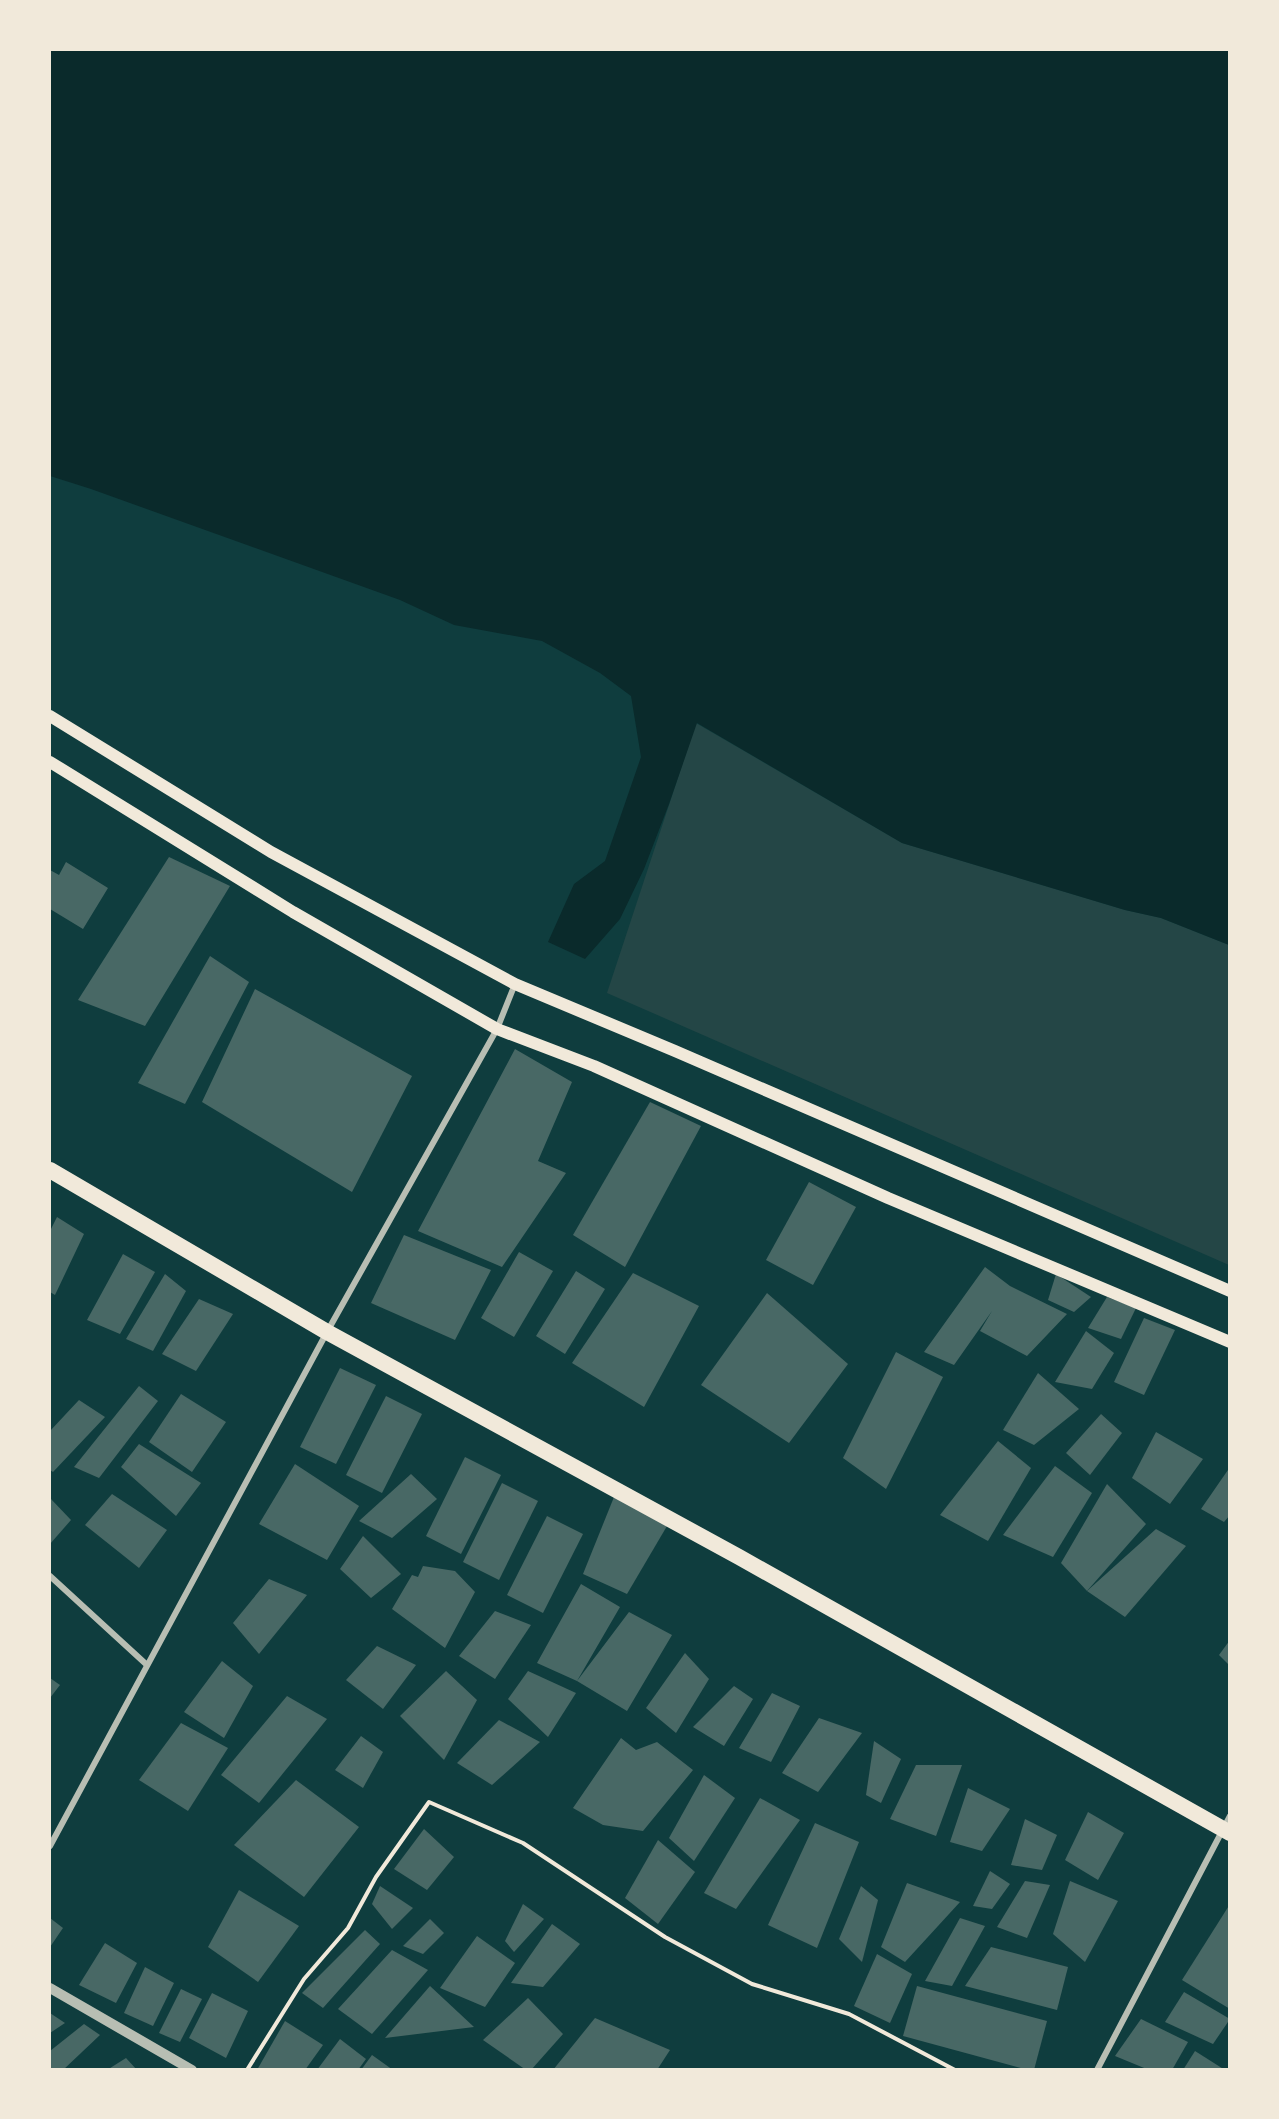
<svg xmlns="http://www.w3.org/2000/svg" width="1279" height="2119" font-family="Georgia,serif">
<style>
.green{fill:#244646}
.water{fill:#0a2a2b}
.building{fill:#486865}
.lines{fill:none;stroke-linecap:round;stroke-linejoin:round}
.path{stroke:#f1e9da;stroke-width:4}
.minor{stroke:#b8beb3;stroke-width:6}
.tertiary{stroke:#b8beb3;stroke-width:10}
.secondary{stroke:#f1e9da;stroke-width:12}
.trunk{stroke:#f1e9da;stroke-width:16}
</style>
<rect width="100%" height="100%" fill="#0f3d3e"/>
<polygon class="green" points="696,723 902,843 1125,910 1161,918 1229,945 1229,1265 607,993"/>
<polygon class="water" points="50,50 1229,50 1229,945 1161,918 1125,910 902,843 697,723 669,804 644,869 620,919 585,959 548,942 574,884 605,861 641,757 631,696 600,673 542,641 454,625 400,600 91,489 50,476"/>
<g class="building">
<polygon points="169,857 230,886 145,1026 78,1000"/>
<polygon points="66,862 108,888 83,929 50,909 50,870 59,875"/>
<polygon points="210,956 249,982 185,1104 138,1083"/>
<polygon points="255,989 412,1076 352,1192 202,1102"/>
<polygon points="515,1049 572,1082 538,1161 566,1173 502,1267 418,1231"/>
<polygon points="650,1102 701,1126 625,1267 573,1235"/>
<polygon points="809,1182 856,1207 813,1285 766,1260"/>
<polygon points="57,1217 84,1234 55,1295 50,1292 50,1231"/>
<polygon points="404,1235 491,1270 455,1340 371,1303"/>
<polygon points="519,1252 553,1271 514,1337 481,1318"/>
<polygon points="123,1254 155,1272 120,1334 87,1320"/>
<polygon points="985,1267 1010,1286 1067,1314 1027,1356 980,1331 992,1311 954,1365 924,1352"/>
<polygon points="576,1271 605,1289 565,1354 536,1336"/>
<polygon points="633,1273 699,1306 644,1407 572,1363"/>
<polygon points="165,1274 186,1291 153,1351 126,1339"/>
<polygon points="1056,1274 1091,1297 1074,1312 1048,1300"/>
<polygon points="767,1293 848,1364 789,1443 701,1385"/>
<polygon points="1107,1297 1136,1308 1121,1339 1088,1328"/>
<polygon points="199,1299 233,1314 196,1371 162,1354"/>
<polygon points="1144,1318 1175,1330 1144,1395 1114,1382"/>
<polygon points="1086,1331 1114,1353 1092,1389 1055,1382"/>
<polygon points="896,1352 943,1377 886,1489 843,1458"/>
<polygon points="340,1368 376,1385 336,1464 300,1447"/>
<polygon points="1038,1373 1079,1409 1034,1445 1003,1430"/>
<polygon points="139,1386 158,1401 99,1478 74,1467"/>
<polygon points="181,1394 226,1422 192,1472 149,1442"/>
<polygon points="386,1396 422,1414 382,1493 346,1475"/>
<polygon points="79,1400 105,1417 53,1472 50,1470 50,1431"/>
<polygon points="1101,1414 1122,1433 1090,1475 1066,1453"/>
<polygon points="1156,1432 1203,1459 1170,1504 1132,1478"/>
<polygon points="998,1441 1031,1468 988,1541 940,1515"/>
<polygon points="139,1444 201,1483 176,1516 121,1467"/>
<polygon points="465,1457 501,1475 461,1554 426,1536"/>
<polygon points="295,1464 359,1506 327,1560 259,1524"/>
<polygon points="1055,1466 1092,1493 1053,1557 1003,1535"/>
<polygon points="1230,1467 1230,1515 1224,1522 1201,1509"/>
<polygon points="411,1474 437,1499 392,1538 359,1521"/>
<polygon points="502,1483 538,1501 499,1580 463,1562"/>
<polygon points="1107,1484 1146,1524 1087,1591 1061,1563"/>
<polygon points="112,1494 167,1530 139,1568 85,1525"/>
<polygon points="614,1497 667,1526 627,1594 583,1574"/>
<polygon points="50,1498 71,1520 50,1544"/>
<polygon points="547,1516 583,1534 543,1613 507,1595"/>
<polygon points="1156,1529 1186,1546 1125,1617 1087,1591"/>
<polygon points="363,1536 401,1574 371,1598 340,1569"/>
<polygon points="423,1566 455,1571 475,1592 445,1648 392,1609 412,1575 418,1577"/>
<polygon points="269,1579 307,1595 259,1654 233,1623"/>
<polygon points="581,1584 620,1607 577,1681 629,1612 672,1635 627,1711 577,1681 537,1663"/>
<polygon points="495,1611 531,1625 495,1679 459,1656"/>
<polygon points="1230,1640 1230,1666 1219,1655"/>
<polygon points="377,1646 416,1665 383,1709 346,1680"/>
<polygon points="685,1653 709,1679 676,1733 646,1708"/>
<polygon points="222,1661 253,1686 224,1738 184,1712"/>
<polygon points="446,1671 477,1700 444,1760 400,1716"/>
<polygon points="528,1671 576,1693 548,1737 508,1699"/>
<polygon points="50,1678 60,1685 50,1698"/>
<polygon points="734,1686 753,1699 724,1746 693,1727"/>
<polygon points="772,1693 800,1706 771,1762 739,1748"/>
<polygon points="287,1696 327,1719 259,1803 221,1775"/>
<polygon points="819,1718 862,1733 818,1792 782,1773"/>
<polygon points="499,1720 540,1742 492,1785 457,1763"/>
<polygon points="181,1723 228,1748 188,1811 139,1780"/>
<polygon points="361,1736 383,1752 363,1788 335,1770"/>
<polygon points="621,1738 636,1750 657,1742 693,1770 643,1831 603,1825 573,1808"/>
<polygon points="874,1741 901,1759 881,1803 866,1795"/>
<polygon points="916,1765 962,1765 936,1836 890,1819"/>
<polygon points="704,1775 735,1798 694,1861 669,1838"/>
<polygon points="296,1780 359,1827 304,1897 234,1845"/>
<polygon points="968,1788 1010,1809 982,1851 950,1842"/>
<polygon points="760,1798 800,1820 736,1909 704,1893"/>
<polygon points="1088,1812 1124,1833 1098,1880 1065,1860"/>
<polygon points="1025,1819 1057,1835 1042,1870 1011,1865"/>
<polygon points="815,1823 859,1842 817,1948 768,1925"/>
<polygon points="424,1829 454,1857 427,1890 394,1869"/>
<polygon points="658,1840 695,1872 658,1924 625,1898"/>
<polygon points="990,1871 1010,1884 992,1909 973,1906"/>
<polygon points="1025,1881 1050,1885 1027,1938 997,1927"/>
<polygon points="1070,1881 1118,1901 1085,1962 1053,1934"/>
<polygon points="907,1883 960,1902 905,1962 881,1947"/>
<polygon points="380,1886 413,1908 392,1929 372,1904"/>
<polygon points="861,1886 878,1900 862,1962 839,1939"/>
<polygon points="239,1890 299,1926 258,1982 208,1947"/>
<polygon points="523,1904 544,1919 514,1952 505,1941"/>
<polygon points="1230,1904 1230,2009 1182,1980"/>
<polygon points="50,1918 63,1928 50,1947"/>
<polygon points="960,1918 985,1926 952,1986 925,1981"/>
<polygon points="430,1919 444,1933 423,1954 403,1946"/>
<polygon points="552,1924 580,1944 543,1987 511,1983"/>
<polygon points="365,1930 380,1944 323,2008 302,1993"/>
<polygon points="477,1936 515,1963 485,2007 440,1988"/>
<polygon points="105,1943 137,1963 116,2003 79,1985"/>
<polygon points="991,1947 1068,1967 1057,2010 965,1986"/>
<polygon points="392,1950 428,1970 372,2034 338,2009"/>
<polygon points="877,1954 912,1974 890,2023 854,2006"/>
<polygon points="145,1967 174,1983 153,2026 124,2013"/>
<polygon points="430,1986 474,2027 385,2038"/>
<polygon points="917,1986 1047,2021 1034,2070 1028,2070 903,2036"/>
<polygon points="181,1989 202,1999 180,2042 159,2033"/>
<polygon points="1184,1992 1230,2019 1213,2044 1165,2022"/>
<polygon points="212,1993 248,2011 226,2058 189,2038"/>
<polygon points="528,1998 563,2034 531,2070 526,2070 483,2040"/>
<polygon points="50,2013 65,2023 50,2033"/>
<polygon points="595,2018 670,2050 657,2070 553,2070"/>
<polygon points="1141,2019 1188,2042 1172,2070 1149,2070 1115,2056"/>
<polygon points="285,2021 323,2045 305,2070 257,2070"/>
<polygon points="84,2024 100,2035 63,2070 50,2070 50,2051"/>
<polygon points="340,2039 366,2059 358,2070 317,2070"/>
<polygon points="1195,2051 1225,2070 1183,2070"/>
<polygon points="372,2055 393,2070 361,2070"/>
<polygon points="126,2058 137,2070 107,2070"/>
</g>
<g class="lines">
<polyline class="path" points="247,2070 304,1979 348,1928 376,1877 429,1802 523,1843 665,1937 752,1984 849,2014 955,2070"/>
<g class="minor">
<polyline points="50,1576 147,1665"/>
<polyline points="50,1846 327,1332 497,1029 515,984"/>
<polyline points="1097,2070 1230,1816"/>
</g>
<polyline class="tertiary" points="50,1988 192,2070"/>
<g class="secondary">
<polyline points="50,716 271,852 515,984 675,1051 1230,1291"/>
<polyline points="50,762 293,912 497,1029 594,1066 888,1198 1230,1342"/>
</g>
<polyline class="trunk" points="50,1170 327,1332 739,1557 1230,1833"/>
</g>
<rect width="1279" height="2119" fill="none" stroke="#f1e9da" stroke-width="102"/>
</svg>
